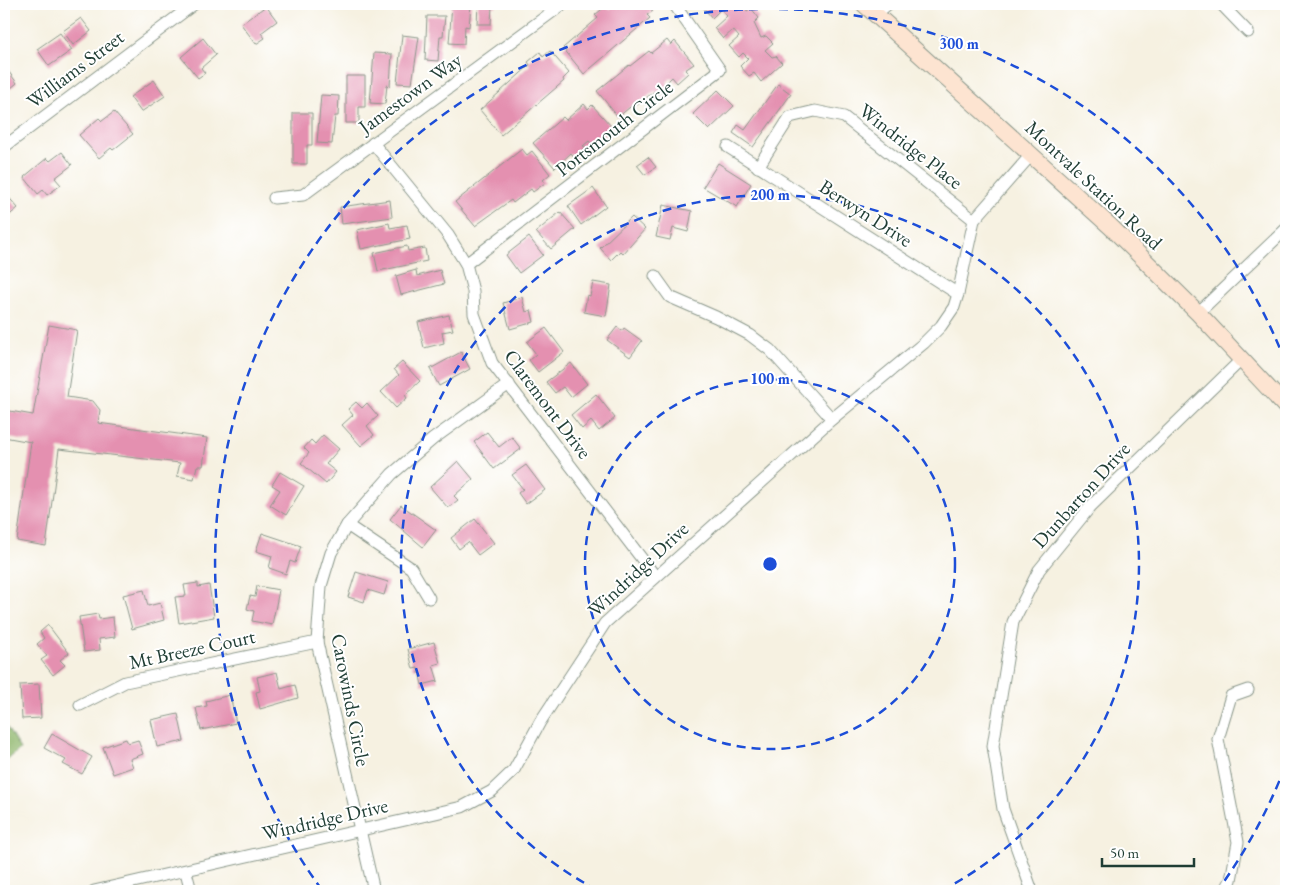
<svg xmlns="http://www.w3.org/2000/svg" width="1290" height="895" font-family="'EB Garamond',serif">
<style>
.forest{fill:#90b76d;stroke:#587a50}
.building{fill:#e490b0}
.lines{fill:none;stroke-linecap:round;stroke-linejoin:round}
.street-casing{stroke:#8a978a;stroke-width:13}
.secondary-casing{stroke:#8a978a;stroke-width:18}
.street{stroke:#fff;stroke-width:11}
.secondary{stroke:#fde4d1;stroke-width:16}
.ring{fill:none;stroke:#1d4ed8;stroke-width:2.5;stroke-dasharray:9 6}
.labels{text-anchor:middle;stroke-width:4;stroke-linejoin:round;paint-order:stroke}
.street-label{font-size:20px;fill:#1f3d34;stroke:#fff}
.centre{fill:#1d4ed8;stroke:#fff;stroke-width:2.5}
.ring-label{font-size:15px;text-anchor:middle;font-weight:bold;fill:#1d4ed8;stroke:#fff;stroke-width:4;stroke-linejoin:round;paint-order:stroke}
</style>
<rect width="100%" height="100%" fill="#fff"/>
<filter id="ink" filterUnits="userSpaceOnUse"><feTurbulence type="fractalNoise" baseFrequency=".02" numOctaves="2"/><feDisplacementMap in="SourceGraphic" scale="10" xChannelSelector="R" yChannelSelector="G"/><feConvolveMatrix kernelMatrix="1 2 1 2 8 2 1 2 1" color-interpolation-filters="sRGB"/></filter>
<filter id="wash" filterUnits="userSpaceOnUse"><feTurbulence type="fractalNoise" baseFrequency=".0096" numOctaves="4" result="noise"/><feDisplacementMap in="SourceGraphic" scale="20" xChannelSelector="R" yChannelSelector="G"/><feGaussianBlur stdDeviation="1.12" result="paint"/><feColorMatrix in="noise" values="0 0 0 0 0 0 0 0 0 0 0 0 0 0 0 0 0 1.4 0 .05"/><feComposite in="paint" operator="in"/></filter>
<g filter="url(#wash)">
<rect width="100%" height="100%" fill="#f6f1e1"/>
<polygon class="forest" points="4,723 20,749 4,763"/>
<g id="blocks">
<g class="building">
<polygon points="452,4 471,4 469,27 465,26 464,44 449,43"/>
<polygon points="478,4 496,4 496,7 492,6 491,24 477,24"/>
<polygon points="616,4 647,4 653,11 647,15 650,18 584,74 563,48 598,18 595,15 607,5 610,9"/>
<polygon points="707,4 744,4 747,11 751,8 759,18 754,23 761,38 766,36 773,43 765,50 772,57 776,56 782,63 761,82 754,73 749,76 740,66 748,58 743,53 739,57 729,46 739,37 733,30 723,39 714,28 727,16 721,9 712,18 703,7"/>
<polygon points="266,6 277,21 261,33 265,38 256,44 241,24"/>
<polygon points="427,16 445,16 443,36 440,36 438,61 425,60"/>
<polygon points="81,18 91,31 73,45 63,31"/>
<polygon points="60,33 72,50 49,66 37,49"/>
<polygon points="402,35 419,37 412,84 397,83"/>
<polygon points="203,38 216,55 201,68 205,73 198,78 181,57"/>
<polygon points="667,40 671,45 675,41 694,64 685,70 688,73 677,83 672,77 667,82 669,85 658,94 655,91 637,105 635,103 618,117 597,91 629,65 630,66 649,51 651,53"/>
<polygon points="550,51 569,73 563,79 564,81 501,135 480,110 530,65 528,62 540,52 543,57"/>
<polygon points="374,53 392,54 390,86 387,85 385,104 370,103"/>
<polygon points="6,68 17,83 4,94 4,70"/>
<polygon points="346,76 365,76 365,107 359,107 359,123 346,123"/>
<polygon points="154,80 165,96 141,112 130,97"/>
<polygon points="778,84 791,94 753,147 733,133 738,125 745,130"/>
<polygon points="718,90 734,106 709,130 693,114"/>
<polygon points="321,95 339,96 338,116 335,116 332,144 317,143"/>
<polygon points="584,104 588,109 592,105 612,127 603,134 605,136 594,146 589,141 583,146 586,148 575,158 571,153 555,168 533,143 563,117 566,120"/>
<polygon points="114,112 133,134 113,150 111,148 99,158 79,135 99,118 102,121"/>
<polygon points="293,113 312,113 312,145 307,145 307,164 293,164"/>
<polygon points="522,149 527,155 532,151 550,174 543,180 545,183 533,192 531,189 513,203 511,200 475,226 455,202"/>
<polygon points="62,152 72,165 55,178 61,185 47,195 43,190 38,194 24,177 47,158 50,161"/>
<polygon points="648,157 656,167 645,175 637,165"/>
<polygon points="718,163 751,184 737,207 703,187"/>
<polygon points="593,188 606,206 581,225 568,206"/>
<polygon points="5,193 18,208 6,218 10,223 4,228"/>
<polygon points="390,200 392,217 342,224 340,207"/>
<polygon points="663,205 692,211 688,232 673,228 670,240 656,237"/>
<polygon points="560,212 575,229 551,249 536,232"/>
<polygon points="632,217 645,229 623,254 620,251 611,260 600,248"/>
<polygon points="389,223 390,228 407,225 410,239 361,249 357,230"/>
<polygon points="529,237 543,255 519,273 506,255"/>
<polygon points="407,246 408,251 425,248 427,261 378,271 374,253"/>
<polygon points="416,270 417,276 440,270 444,284 401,295 396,276"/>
<polygon points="593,282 611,285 606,316 584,312 587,295 590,296"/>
<polygon points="522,297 526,312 531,310 534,322 510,329 503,303"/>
<polygon points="449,315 453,330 442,332 444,343 424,348 418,322"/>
<polygon points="49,325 77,330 67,397 93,401 100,410 98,423 207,438 203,466 197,466 194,479 177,476 180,463 59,449 46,546 17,541 31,442 4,437 4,410 33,415"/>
<polygon points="617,327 622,331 624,328 642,341 630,357 607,340"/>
<polygon points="546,328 564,352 538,372 529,360 536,354 527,342"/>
<polygon points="461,352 470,369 439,386 430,369"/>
<polygon points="402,362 420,381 405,395 407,398 396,408 381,392 399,375 394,369"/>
<polygon points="571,363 587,384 571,397 563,387 555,393 546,382"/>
<polygon points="596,394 615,418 599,431 591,421 582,429 571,415"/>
<polygon points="356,402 362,408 367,403 378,416 367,426 374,435 361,446 342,425 353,415 348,409"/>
<polygon points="487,432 499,447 512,437 521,449 494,469 474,442"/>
<polygon points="323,435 339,449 326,464 336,472 326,484 301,463 309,453 304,448 311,440 315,444"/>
<polygon points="458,461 473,479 454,496 458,500 448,508 430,487"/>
<polygon points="526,465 545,490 526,504 518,493 523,489 512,475"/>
<polygon points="280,472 304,486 286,515 270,505 280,490 272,485"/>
<polygon points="401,505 436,530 423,547 390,519"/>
<polygon points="475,519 494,543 478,555 468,542 459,549 451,538"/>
<polygon points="262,533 301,546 295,563 290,561 286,574 269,568 272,556 256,551"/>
<polygon points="356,572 388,582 384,595 368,590 364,602 348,597"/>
<polygon points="198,583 198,587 209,585 214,617 179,623 175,597 186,596 184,585"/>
<polygon points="257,586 279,590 272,625 252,621 254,611 247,609 250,596 255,597"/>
<polygon points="144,590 148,606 160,603 164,620 132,629 123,595"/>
<polygon points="98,614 99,619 113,617 115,637 99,639 100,650 84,652 79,617"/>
<polygon points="48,625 69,653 60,660 65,665 53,675 41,660 47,656 37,644 44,638 40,632"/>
<polygon points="434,642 440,663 433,665 438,681 422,685 418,668 413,669 408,649"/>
<polygon points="277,672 281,689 295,685 298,698 260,709 256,692 260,691 257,677"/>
<polygon points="39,684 41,718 22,719 20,685"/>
<polygon points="230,695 236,723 201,730 196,708 207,706 206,701"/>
<polygon points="178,714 184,741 157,747 151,720"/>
<polygon points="52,734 92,757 82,774 63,764 66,760 44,748"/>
<polygon points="126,739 128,743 138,740 143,754 130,759 133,767 113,774 103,747"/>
</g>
</g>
</g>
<g filter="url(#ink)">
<use href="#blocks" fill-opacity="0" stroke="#8a978a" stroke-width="1"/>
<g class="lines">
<g class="street-casing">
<g id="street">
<polyline points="1221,4 1248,32"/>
<polyline points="876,14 888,4"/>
<polyline points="373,143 448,235 466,264 473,291 474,314 492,363 655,576"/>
<polyline points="4,147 194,4"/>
<polyline points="728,147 958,294"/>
<polyline points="758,167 790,117 815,111 844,117 974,220"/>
<polyline points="274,198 303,195 563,4"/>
<polyline points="466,264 720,70 674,4"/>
<polyline points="655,276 670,297 716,317 750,335 770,350 832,419"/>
<polyline points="1198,313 1286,229"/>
<polyline points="347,525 411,568 429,598"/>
<polyline points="80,705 125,682 317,642"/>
<polyline points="186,872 191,891"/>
<polyline points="94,891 462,807 492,791 514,770 540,722 605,623 832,419 924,343 941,326 954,307 958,294 974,220 1031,155"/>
<polyline points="374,891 317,642 321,586 331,553 347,525 392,474 433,439 509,384"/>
<polyline points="1032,891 1003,809 993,746 1013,622 1039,570 1091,506 1242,359"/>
<polyline points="1225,891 1231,880 1238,842 1218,739 1231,696 1248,690"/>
</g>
</g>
<g class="secondary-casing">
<polyline id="secondary" points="864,4 1111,227 1198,313 1286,407"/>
</g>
<use href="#street" class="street"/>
<use href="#secondary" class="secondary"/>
</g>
</g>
<g class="ring">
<circle cx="770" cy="564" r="185"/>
<path d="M597 890A369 369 0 1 1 943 890"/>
<path d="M1285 767A554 554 0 0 1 1218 890M322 890A554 554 0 1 1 1285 361"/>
</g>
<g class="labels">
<g class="street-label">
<text transform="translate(75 69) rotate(-37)" y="7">Williams Street</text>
<text transform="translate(410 93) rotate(-36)" y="7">Jamestown Way</text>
<text transform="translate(614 128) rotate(-38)" y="7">Portsmouth Circle</text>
<text transform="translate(911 146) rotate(38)" y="7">Windridge Place</text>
<text transform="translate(1094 185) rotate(43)" y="7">Montvale Station Road</text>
<text transform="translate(866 213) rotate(33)" y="7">Berwyn Drive</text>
<text transform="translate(548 404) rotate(53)" y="7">Claremont Drive</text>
<text transform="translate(1081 495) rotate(-48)" y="7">Dunbarton Drive</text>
<text transform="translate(638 569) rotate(-43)" y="7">Windridge Drive</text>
<text transform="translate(192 649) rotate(-12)" y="7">Mt Breeze Court</text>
<text transform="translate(351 700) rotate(79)" y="7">Carowinds Circle</text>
<text transform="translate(325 819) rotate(-13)" y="7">Windridge Drive</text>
</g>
</g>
<circle cx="770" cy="564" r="8" class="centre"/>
<g class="ring-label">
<text x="959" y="49">300 m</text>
<text x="770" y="200">200 m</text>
<text x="770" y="384">100 m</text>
</g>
<rect width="1290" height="895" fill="none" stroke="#fff" stroke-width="20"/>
<path d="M1102 858v8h92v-8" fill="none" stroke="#1f3d34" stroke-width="2.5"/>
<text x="1110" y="858" font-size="15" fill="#1f3d34" stroke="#ffffff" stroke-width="4" paint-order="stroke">50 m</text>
</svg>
